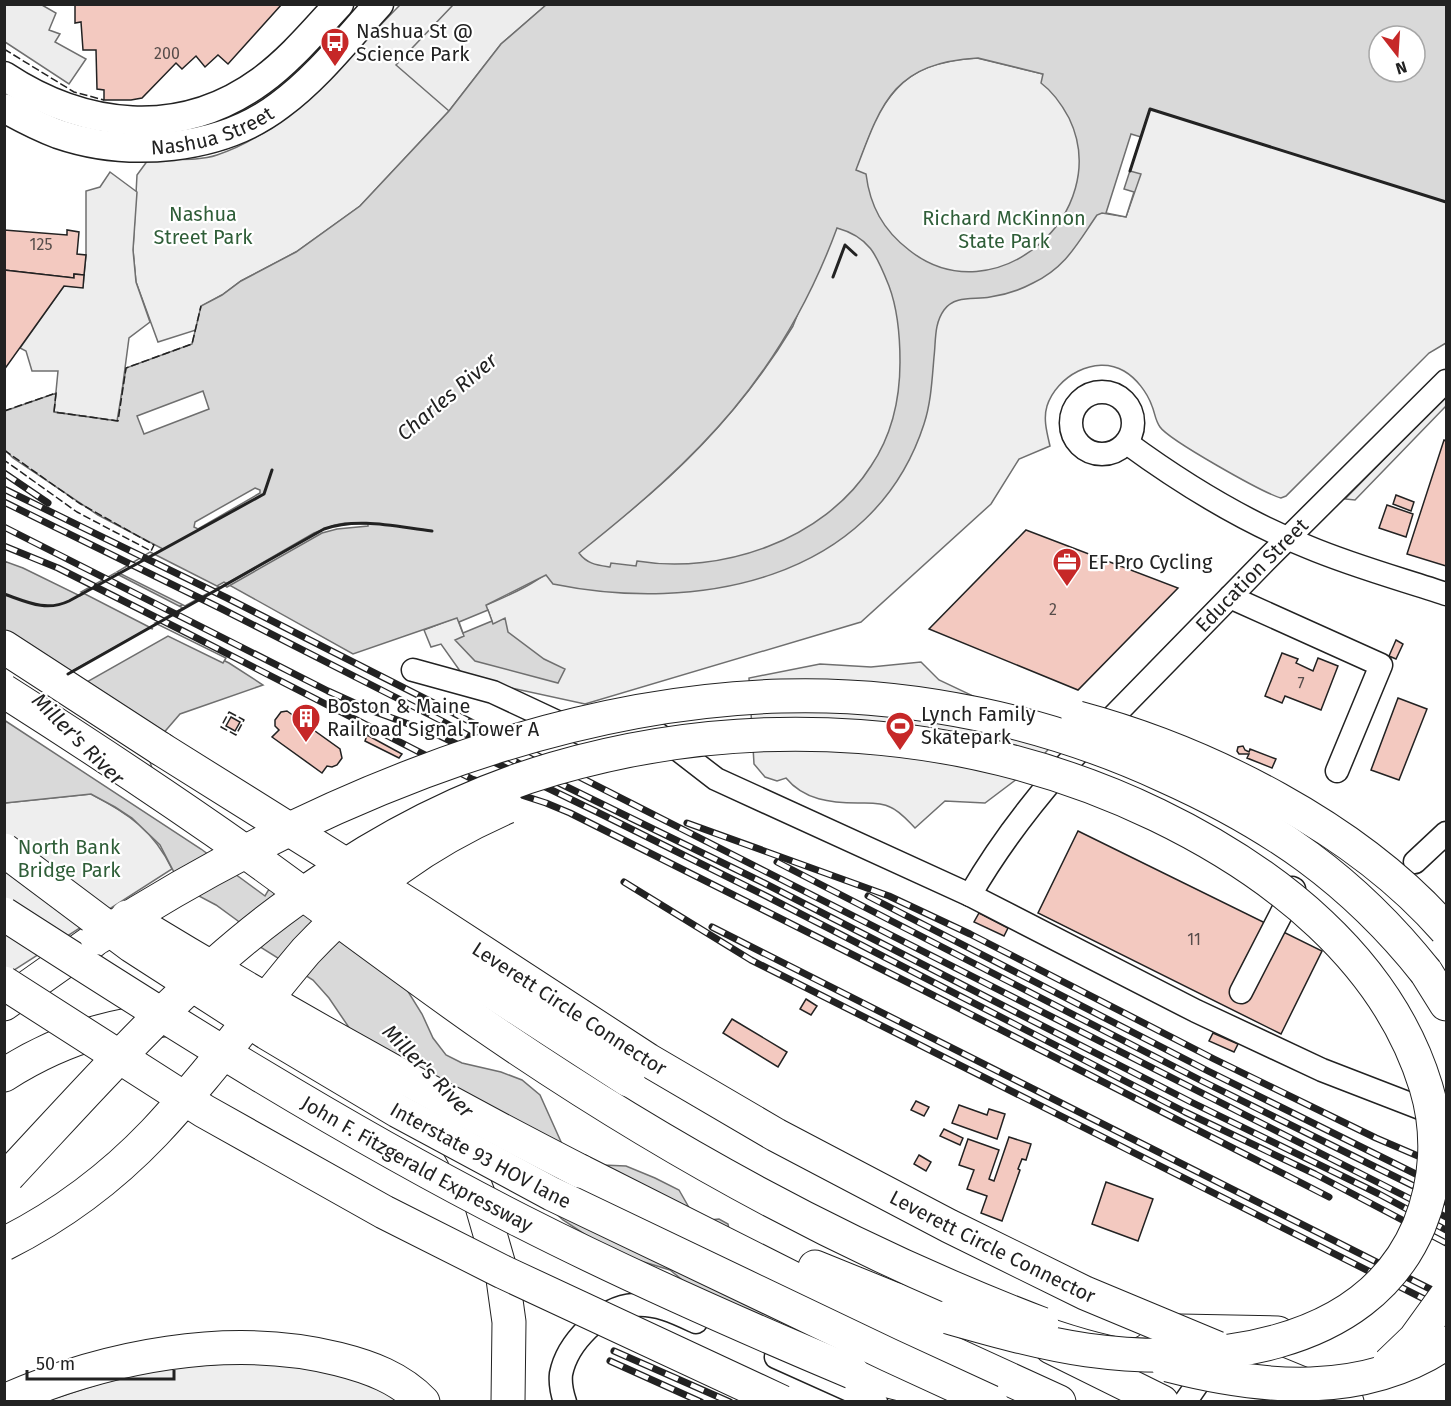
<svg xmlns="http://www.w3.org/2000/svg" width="1451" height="1406" font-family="'Fira Sans',sans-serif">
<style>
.green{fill:#eee;stroke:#6f6f6f;stroke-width:1.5}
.parking{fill:#ededed;stroke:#6f6f6f;stroke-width:1.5}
.water{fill:#d9d9d9;stroke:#6f6f6f;stroke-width:1.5;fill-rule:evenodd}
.pier{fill:#fff;stroke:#6f6f6f;stroke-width:1.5}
.building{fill:#f3c9c0;stroke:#222;stroke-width:1.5}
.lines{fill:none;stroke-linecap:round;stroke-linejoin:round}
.minor-casing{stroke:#222;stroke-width:25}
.major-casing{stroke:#222;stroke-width:31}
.highway-casing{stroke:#222;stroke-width:35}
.minor{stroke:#fff;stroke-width:22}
.major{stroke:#fff;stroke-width:28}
.highway{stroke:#fff;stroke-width:33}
.rail-casing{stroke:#222;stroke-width:7}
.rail{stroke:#fff;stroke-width:4.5;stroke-dasharray:14;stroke-linecap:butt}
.highway-bridge-casing{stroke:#222;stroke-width:35;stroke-linecap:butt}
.highway-bridge{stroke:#fff;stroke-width:33}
.fence{stroke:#222;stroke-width:1.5;stroke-dasharray:8 3;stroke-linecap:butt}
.wall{stroke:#222;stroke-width:3}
.labels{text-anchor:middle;stroke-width:4.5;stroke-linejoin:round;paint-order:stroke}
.number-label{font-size:16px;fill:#564c4a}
.poi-label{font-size:20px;fill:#222;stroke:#fff;text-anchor:start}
.street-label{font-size:20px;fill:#222;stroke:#fff}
.park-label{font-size:20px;fill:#2f5e38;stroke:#fff}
.water-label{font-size:21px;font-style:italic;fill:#222;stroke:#fff}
</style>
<rect width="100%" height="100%" fill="#fff"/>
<g class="green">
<path d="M 400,5 L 546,5 L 501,44 L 449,111 L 360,206 L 296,252 L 241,281 L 222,295 L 202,306 L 196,330 L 158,342 L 136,282 L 133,250 L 137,175 L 148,160 C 170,158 196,162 217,155 C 291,131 346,59 400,5 Z"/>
<path d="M 977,58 L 1043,74 L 1446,202 L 1446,343 L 1429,353 L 1286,496 L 1281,498 C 1263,493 1169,440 1160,427 C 1155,420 1155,413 1152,406 C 1147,392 1136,378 1124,371 C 1095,354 1056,377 1047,406 C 1043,419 1047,433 1050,446 L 1019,459 L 991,504 L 861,622 L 585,704 L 465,678 L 441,644 L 431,647 L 424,630 C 458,617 493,604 525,587 C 543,578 560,563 577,551 C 664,490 738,417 793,326 L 874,122 C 898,75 926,61 977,58 Z"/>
<path d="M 921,662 L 939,680 L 1060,737 L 1030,769 L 985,803 L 945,801 L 915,828 C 907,820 900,811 890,807 C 881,802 868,803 858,803 C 831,803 804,800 786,778 L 777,781 L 765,777 L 754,764 L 749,678 L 820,664 L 871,667 Z"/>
<path d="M 91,794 C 128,813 154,831 172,869 L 5,976 L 5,803 Z"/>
<path d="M 250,1362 C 295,1367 361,1371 397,1401 L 43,1402 L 118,1378 L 166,1368 Z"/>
</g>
<g class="parking">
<polygon points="4,5 42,5 56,13 49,30 60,34 55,42 86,59 69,84 5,42"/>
<polygon points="453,5 546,5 501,44 449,111 396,65"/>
<polygon points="110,172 137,192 133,250 136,282 150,322 129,338 118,421 54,412 58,371 32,371 26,351 20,348 64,286 83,287 86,255 86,191 100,187"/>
<polygon points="1446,396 1446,406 1355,500 1345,499"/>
</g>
<path class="water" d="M 546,5 L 1446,5 L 1446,202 L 1150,109 L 1130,171 L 1141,174 L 1126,217 L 1102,213 L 1097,215 C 1077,244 1066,267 1033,283 C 1020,290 1004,295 990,297 C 974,300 955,295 944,310 C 934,324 936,340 934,357 C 932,380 931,403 924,424 C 873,582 695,613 553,584 L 546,575 L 486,605 L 493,624 L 505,618 L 508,632 L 544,659 L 565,669 L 558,683 L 475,661 L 455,640 L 464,636 L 457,618 L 353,654 L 224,582 L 149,623 L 229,663 L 263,685 L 180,714 L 148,751 L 147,766 L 404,985 L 422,1014 L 433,1038 L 446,1055 L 462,1063 L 501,1072 L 522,1080 L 540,1095 L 562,1144 L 602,1165 L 626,1166 L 655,1178 L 679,1190 L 691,1211 L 709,1220 L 719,1219 L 728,1224 L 730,1234 L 765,1255 L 831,1351 L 691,1291 L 681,1279 L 670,1270 L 634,1259 L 598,1243 L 563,1220 L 350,1029 L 329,998 L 313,980 L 257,945 L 238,921 L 216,905 L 195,894 L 177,878 L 160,845 L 132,818 L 115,807 L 91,794 L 5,803 L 4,561 L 23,568 L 80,596 L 163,549 L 98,515 L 13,458 L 5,450 L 5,411 L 56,393 L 54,412 L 117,421 L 126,368 L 192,344 L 201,306 L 222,295 L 241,281 L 296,252 L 360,206 L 449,111 L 501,44 ZM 1379,36 L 1415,36 L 1415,72 L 1379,72 ZM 978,58 L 1043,74 L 1041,83 C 1053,92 1062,105 1069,118 C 1115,213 994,318 909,250 C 883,230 870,206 866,174 L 856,170 C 882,100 895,63 978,58 ZM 837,228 C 870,237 877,256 889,286 C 898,310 900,337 900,362 C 900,399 892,435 871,466 C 824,540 721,575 637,561 L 636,566 L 611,563 L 610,567 C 597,565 587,564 579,553 C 699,458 783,375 837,228 Z"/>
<g class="pier">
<polygon points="1131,134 1141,137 1124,189 1134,192 1126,217 1106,213"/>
<polygon points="203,391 209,409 144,434 137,416"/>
<polygon points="255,488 260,490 260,493 198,529 194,527 195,522"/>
<polygon points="345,523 368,524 368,526 337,529 322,533 227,587 224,585 314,533 335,525"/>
<polygon points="150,552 219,587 185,606 117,572"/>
<polygon points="115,573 183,608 155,623 226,658 223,663 168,636 80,686 63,676 149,628 153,629 81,592"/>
<polygon points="488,610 492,621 463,633 459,622"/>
<polygon points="5,640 149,758 153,772 278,874 265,896 201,849 4,720"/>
</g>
<g class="building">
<polygon points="75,4 282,4 228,64 218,55 205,67 196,56 182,69 176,63 142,98 131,100 104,100 104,90 97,89 96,50 83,50 81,22 75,23"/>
<polygon points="4,230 67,235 67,230 79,232 77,254 86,255 84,275 74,274 74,278 4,270"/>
<polygon points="4,270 74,278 74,274 84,275 83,288 64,286 4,370"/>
<polygon points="1444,440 1446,441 1446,566 1407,554"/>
<polygon points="1396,495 1414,502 1411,511 1393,504"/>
<polygon points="1387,505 1413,514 1406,537 1379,528"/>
<polygon points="1026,530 1178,588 1078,690 929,629"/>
<polygon points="1396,640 1403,644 1396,659 1389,656"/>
<polygon points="1282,653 1298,659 1296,663 1313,671 1318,658 1338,666 1321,710 1285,696 1282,703 1265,696"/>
<polygon points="1398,698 1427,709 1399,780 1371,770"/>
<polygon points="287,711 340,749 342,758 337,765 332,767 327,766 322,773 272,737 279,730 275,726 275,720 281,712"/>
<polygon points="231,717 240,722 235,731 226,726"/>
<polygon points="367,735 402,754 399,758 365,741"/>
<polygon points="1243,746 1245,750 1249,752 1250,749 1276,759 1272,768 1247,758 1249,754 1239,754 1237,751 1238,747"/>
<polygon points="1078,831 1322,951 1281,1034 1038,913"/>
<polygon points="979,913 1008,928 1004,936 974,922"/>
<polygon points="806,999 817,1006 811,1015 800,1009"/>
<polygon points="732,1019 787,1052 778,1067 723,1033"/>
<polygon points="1213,1033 1238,1044 1234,1052 1209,1041"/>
<polygon points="916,1101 929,1107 924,1116 911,1110"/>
<polygon points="959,1105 987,1115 989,1109 1005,1114 997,1139 952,1123"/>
<polygon points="944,1129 963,1138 960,1145 940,1136"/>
<polygon points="1009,1137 1031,1144 1026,1160 1022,1159 1018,1169 1020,1170 1002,1221 981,1213 987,1196 967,1189 974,1170 959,1165 968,1139 999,1150 989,1179 994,1181"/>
<polygon points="919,1155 931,1162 926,1171 914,1164"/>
<polygon points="1106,1182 1153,1199 1138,1241 1092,1224"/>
</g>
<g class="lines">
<g class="minor-casing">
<g id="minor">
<circle cx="1102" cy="423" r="31"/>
<path d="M 1127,443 C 1183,484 1243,521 1308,547 C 1353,566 1401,579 1446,594"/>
<polyline points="1230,597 1381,665 1337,771"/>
<path d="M 413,670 L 493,692 L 585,735 L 610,737 L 646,725 L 716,779 L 970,895 C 996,850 1026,810 1060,771 L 1064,773"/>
<path id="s1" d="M 1060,771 L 1269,557 L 1446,381"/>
<polyline points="1415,862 1446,833"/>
<polyline points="970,895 1196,1011 1322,1070 1441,1116"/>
<polyline points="1241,992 1294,889 1292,888"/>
<polyline points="776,1357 876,1402"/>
<path d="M 565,1402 C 562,1393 560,1383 561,1374 C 567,1343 602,1307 634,1305 C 657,1303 677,1313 696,1322"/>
<polyline points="1185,1402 1212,1363"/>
</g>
</g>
<g class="major-casing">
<g id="major">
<path d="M 4,76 C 84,129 180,140 261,81 C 290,60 314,31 339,4"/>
<path id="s2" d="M 4,108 C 22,118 39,127 58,134 C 128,158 220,151 280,105 C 318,77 347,39 379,4"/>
</g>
</g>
<g class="highway-casing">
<g id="highway">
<polyline points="4,647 161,749"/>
<polyline points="1426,972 1446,1004"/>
<polyline points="4,1004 93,941"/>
<path d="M 4,1075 C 68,1034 132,1018 207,1018 C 224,1018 242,1017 258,1021"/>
<path d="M 628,1080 C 709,1130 793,1176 877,1220 C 958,1261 1040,1304 1129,1322"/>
<polyline points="448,1128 463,1154 479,1196 503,1279 509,1322 508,1402"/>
<polyline points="580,1171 834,1299 1059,1402"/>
<polyline points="815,1267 894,1299 948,1317"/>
<polyline points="1180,1331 1278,1333"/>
<polyline points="1051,1347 1162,1402"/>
<polyline points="1247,1361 1347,1402"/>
<polyline points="852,1372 969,1401"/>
<path d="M 4,1401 C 106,1356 229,1332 338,1359 C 370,1367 400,1378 423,1402"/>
</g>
</g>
<use href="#minor" class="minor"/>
<use href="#major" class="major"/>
<use href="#highway" class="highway"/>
<g class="rail-casing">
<g id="rail">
<polyline points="4,473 48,503"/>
<polyline points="4,489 227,598 1446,1217"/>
<polyline points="4,502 222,609 442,721 520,764 764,883 1191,1102 1379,1194 1446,1230"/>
<polyline points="4,527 328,691 370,710 436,734 597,812 768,897 1185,1112 1315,1174 1446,1243"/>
<polyline points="4,546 58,568 183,631 472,779 546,803 570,813 917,987 1329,1197"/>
<polyline points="687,823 889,896 970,934 1214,1059 1376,1138 1446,1168"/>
<polyline points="777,862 1202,1081 1446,1202"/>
<polyline points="624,882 751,960 1446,1310"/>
<polyline points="868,896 1208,1071 1446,1189"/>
<polyline points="712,927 1446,1297"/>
<polyline points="614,1351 730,1402"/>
<polyline points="610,1361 701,1402"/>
</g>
</g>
<use href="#rail" class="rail"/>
<g class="highway-bridge-casing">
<g id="highway-bridge">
<path d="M 4,691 C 89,745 172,800 254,858 C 330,913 405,970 482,1024 C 656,1144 845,1249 1042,1324"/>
<path d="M 1078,718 C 1208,753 1357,828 1446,930"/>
<path id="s3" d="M 161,749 L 418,910 L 648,1060 L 776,1135 L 949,1226 L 1085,1293 L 1217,1348"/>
<path id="s4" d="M 4,850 L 132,946 L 267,1033 L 398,1111 L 552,1194 L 889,1355 L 991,1402"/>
<polyline points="344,888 483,986 628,1080"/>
<path id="s5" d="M 4,914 C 173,1023 342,1130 521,1221 C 629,1276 740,1325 852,1372"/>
<path d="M 127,917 C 275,1007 426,1092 580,1171"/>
<path d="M 97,938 C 296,810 541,703 781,696 C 912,692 1046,721 1165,776 C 1272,824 1353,880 1426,972"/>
<polyline points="4,983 204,1111 384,1212 503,1272 782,1402"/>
<path d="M 8,1176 C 94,1084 178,987 280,911 C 362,849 455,798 553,769 C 752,711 970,725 1157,815 C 1273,871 1387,959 1426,1087 C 1440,1133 1437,1182 1419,1226 C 1366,1352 1204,1366 1087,1350 C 1039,1343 994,1330 948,1317"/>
<path d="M 4,1244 C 60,1216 111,1178 154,1133 C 208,1076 255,1011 306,951 C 368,886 425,843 507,807"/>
<polyline points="1389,1364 1415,1339 1446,1296"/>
<path d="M 1168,1365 C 1261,1389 1363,1399 1446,1343"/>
</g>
</g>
<use href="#highway-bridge" class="highway-bridge"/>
<g class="fence">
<polyline points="4,49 74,92 104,100"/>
<polyline points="4,411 56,393 54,412 118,421 126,368 192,344 201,306"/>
<polyline points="4,450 79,503 154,545 151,551 77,512 4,460"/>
<polygon points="229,712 244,720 236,735 221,727"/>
</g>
<g class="wall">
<polyline points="1130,171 1150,109 1446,202"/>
<polyline points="833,277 845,245 856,255"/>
<path d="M 4,594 C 27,602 46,612 69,601 L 264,494 L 272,470"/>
<path d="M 68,674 L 324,529 C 358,517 397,527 432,531"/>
</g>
</g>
<defs>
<g id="bus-pin" transform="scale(1.5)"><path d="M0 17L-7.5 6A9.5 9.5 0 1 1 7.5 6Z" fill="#c62828" stroke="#fff"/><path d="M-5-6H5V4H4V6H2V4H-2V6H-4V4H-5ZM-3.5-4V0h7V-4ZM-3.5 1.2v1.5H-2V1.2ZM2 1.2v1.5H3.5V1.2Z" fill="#fff"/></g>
<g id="office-pin" transform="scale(1.5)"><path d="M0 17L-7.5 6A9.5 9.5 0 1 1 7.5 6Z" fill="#c62828" stroke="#fff"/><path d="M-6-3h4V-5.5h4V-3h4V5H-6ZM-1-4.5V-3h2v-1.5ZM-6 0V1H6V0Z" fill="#fff"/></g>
<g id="building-pin" transform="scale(1.5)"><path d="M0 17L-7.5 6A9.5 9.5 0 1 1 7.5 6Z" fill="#c62828" stroke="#fff"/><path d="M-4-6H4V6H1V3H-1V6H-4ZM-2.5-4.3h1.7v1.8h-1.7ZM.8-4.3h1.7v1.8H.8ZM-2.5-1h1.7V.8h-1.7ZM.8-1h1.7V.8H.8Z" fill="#fff"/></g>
<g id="stadium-pin" transform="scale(1.5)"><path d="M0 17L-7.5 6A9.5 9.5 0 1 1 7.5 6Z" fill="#c62828" stroke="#fff"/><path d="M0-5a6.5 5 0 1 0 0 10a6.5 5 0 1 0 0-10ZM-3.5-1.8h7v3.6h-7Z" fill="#fff"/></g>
</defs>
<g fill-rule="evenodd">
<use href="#bus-pin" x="335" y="42"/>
<use href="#office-pin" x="1067" y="562"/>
<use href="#building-pin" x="306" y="718"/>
<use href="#stadium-pin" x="900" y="726"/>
</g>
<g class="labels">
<g class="number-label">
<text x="167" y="59">200</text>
<text x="41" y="250">125</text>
<text x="1053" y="615">2</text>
<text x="1301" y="689">7</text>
<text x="1194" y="945">11</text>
</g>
<g class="poi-label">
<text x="356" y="38">Nashua St @<tspan x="356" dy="23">Science Park</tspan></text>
<text x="1088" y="569">EF Pro Cycling</text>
<text x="327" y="713">Boston &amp; Maine<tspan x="327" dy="23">Railroad Signal Tower A</tspan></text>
<text x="921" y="721">Lynch Family<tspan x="921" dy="23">Skatepark</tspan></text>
</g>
<g class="street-label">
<text dy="7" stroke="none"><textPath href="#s2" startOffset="218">Nashua Street</textPath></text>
<text dy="7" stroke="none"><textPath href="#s1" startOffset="274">Education Street</textPath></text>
<text dy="7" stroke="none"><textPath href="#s3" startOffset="484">Leverett Circle Connector</textPath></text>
<text dy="7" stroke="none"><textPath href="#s4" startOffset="567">Interstate 93 HOV lane</textPath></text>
<text dy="7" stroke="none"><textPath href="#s5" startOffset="483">John F. Fitzgerald Expressway</textPath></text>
<text dy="7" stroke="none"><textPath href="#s3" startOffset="970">Leverett Circle Connector</textPath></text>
</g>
<g class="park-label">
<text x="203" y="221">Nashua<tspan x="203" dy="23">Street Park</tspan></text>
<text x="1004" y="225">Richard McKinnon<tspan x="1004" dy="23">State Park</tspan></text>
<text x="69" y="854">North Bank<tspan x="69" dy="23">Bridge Park</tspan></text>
</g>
<g class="water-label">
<text transform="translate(447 397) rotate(-40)" y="7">Charles River</text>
<text transform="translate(78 739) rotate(45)" y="7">Miller's River</text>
<text transform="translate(428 1071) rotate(46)" y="7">Miller's River</text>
</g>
</g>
<rect width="1451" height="1406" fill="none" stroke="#222222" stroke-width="12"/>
<g transform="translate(1397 54) rotate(163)"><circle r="28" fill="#ffffff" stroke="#a7a7a7" stroke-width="1.5"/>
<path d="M0-4.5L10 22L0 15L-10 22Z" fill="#c62828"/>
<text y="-9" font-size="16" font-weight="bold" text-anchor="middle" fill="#222222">N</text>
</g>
<path d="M27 1370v9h147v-9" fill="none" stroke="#222222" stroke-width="3"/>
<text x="36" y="1370" font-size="18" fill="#222222" stroke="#ffffff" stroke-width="4.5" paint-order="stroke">50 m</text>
</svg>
